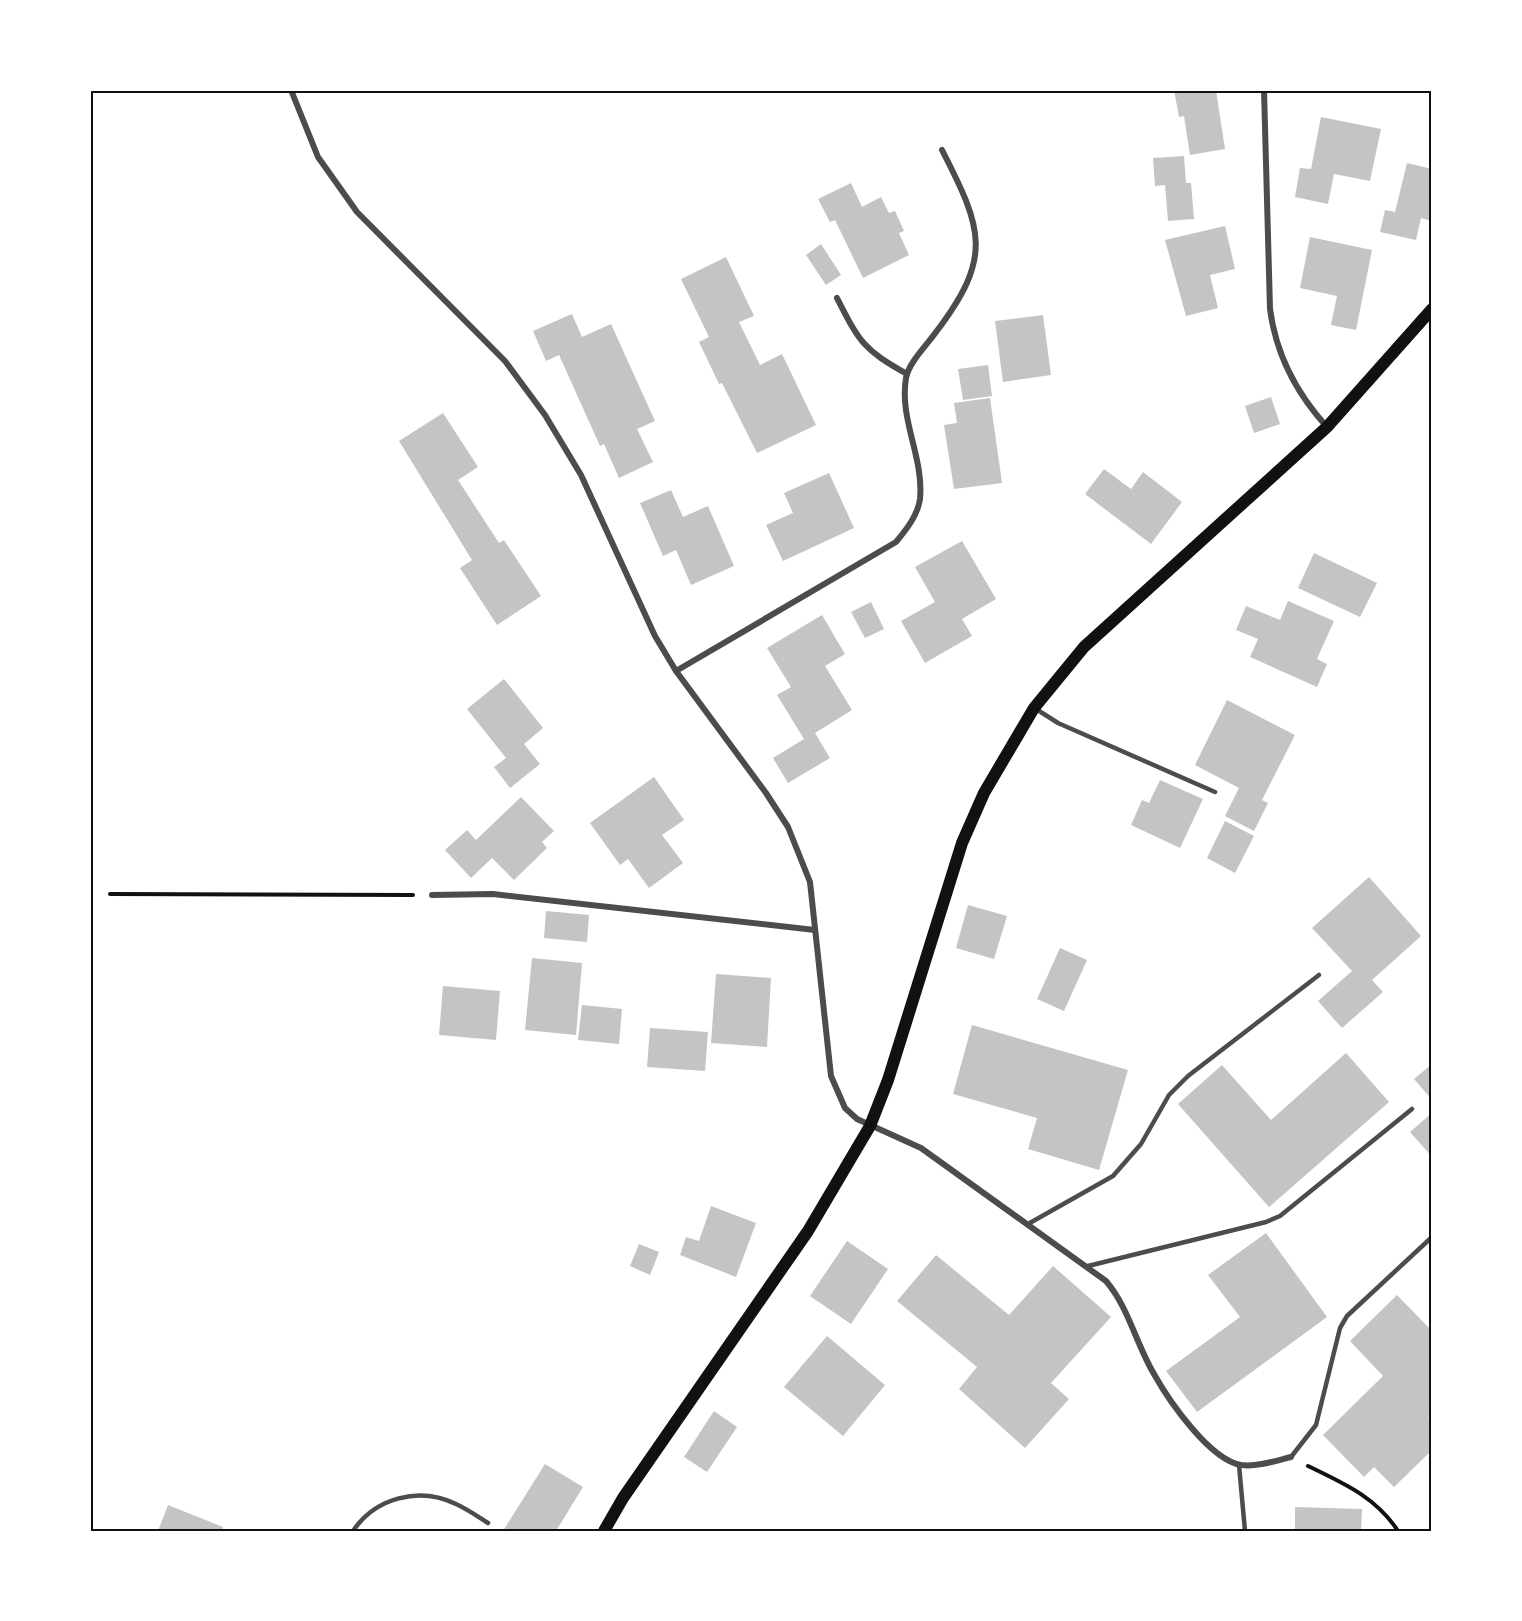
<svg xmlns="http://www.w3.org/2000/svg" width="1522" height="1621" font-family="'Sofia Sans Condensed',sans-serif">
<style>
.building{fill:#c4c4c4}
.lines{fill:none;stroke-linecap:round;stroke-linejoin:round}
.path{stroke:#111;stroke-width:4}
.service{stroke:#4c4c4c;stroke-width:4.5}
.minor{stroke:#4c4c4c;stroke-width:6}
.secondary{stroke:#111;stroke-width:12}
.neatline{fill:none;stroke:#111;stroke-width:2}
</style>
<rect width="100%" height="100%" fill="#fff"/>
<g class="building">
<polygon points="1174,90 1216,90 1225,149 1190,155 1184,116 1179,117"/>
<polygon points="1321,117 1381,129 1370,181 1334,174 1328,204 1295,197 1300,168 1311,169"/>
<polygon points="1184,156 1186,183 1191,183 1194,219 1168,221 1165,185 1155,186 1153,158"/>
<polygon points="1407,163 1432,169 1432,221 1421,218 1416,240 1380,232 1385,210 1395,212"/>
<polygon points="851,183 862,207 881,197 889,213 895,211 904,231 899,233 909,255 863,278 835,220 830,222 818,199"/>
<polygon points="1225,226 1235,269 1210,275 1218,308 1186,316 1165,240"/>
<polygon points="1310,237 1372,250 1356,330 1331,325 1337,296 1300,288"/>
<polygon points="821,244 841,275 826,285 806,255"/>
<polygon points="726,257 754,316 739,322 760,365 782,354 816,425 757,453 722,383 719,384 699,342 709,337 681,279"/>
<polygon points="572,314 582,337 611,324 655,421 637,429 653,462 619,478 604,444 600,446 559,355 546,361 533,331"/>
<polygon points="1043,315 1051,375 1003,382 995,321"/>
<polygon points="988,365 992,396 963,400 958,369"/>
<polygon points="1271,397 1280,424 1254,433 1245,406"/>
<polygon points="990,398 1002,483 954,489 944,425 957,423 954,403"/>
<polygon points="443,413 478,467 458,480 499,543 504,540 541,596 497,625 460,568 472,560 399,441"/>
<polygon points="1104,469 1131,489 1143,472 1182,502 1151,544 1085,494"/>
<polygon points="829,473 854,528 783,561 766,525 793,513 784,493"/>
<polygon points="671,490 683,517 708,506 734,566 691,585 676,550 663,556 640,503"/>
<polygon points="962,541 996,599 962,619 972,636 925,663 901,621 935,602 915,567"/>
<polygon points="1314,553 1377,583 1360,617 1298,588"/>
<polygon points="1288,601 1334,621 1317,659 1327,664 1317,687 1250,657 1258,639 1236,630 1246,606 1280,620"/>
<polygon points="871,602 884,629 865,638 851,612"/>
<polygon points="822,615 845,654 825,666 852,710 815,733 830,758 788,783 773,758 804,739 777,695 791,687 767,648"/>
<polygon points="504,679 543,728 524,744 540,764 510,788 494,767 506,758 467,709"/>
<polygon points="1227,700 1295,735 1262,800 1268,803 1254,831 1225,816 1239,788 1195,765"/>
<polygon points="654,777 684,820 662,835 683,863 649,888 628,859 620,865 590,823"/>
<polygon points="1160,780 1203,799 1180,848 1131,825 1142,800 1149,803"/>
<polygon points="521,797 554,831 542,842 547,848 514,880 492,858 471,878 445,850 467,830 476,840"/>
<polygon points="1225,821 1254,836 1235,873 1207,858"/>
<polygon points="1369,877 1421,936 1372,980 1383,992 1342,1028 1318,1001 1352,971 1312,928"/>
<polygon points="968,905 1007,916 994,959 956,948"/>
<polygon points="546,911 589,915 587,942 544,938"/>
<polygon points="1060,948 1087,960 1064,1011 1037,999"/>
<polygon points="532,958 582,963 576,1035 525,1030"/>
<polygon points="716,974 771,978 767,1047 711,1043"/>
<polygon points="443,986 500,991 496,1040 439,1035"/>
<polygon points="582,1005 622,1009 619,1044 578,1040"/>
<polygon points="972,1025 1128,1070 1099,1170 1028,1149 1037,1118 953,1094"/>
<polygon points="650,1028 708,1032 705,1071 647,1067"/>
<polygon points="1346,1053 1389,1102 1269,1207 1178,1104 1222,1065 1271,1120"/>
<polygon points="1432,1064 1432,1100 1414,1079"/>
<polygon points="1432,1113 1432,1157 1410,1132"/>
<polygon points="711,1206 756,1223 736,1277 680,1255 686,1237 699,1241"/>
<polygon points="1266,1233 1327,1317 1197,1412 1166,1371 1240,1317 1208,1275"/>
<polygon points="847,1241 888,1269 851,1324 810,1296"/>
<polygon points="639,1244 659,1252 650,1275 630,1266"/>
<polygon points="936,1255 1009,1315 1053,1266 1111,1317 1051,1383 1069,1399 1025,1448 959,1389 977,1367 897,1301"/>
<polygon points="1397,1295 1432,1331 1432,1412 1428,1416 1432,1421 1432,1450 1394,1487 1374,1467 1364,1477 1323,1435 1383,1376 1350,1341"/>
<polygon points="827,1336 885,1385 843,1436 784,1387"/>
<polygon points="714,1411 737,1427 707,1472 684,1457"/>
<polygon points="545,1464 583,1487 556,1531 503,1531"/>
<polygon points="168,1505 223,1527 222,1531 158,1531"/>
<polygon points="1295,1507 1362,1509 1361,1531 1295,1531"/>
</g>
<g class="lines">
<g class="path">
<polyline points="110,894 413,895"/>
<path d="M 1308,1466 C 1343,1483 1376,1497 1398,1531"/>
</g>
<g class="service">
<polyline points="1036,709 1058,723 1215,792"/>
<polyline points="1028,1224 1113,1176 1141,1144 1169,1095 1188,1076 1319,975"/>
<polyline points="1088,1266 1266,1222 1280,1216 1412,1109"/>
<polyline points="1291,1457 1316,1425 1340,1328 1347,1316 1432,1237"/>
<polyline points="1239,1465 1245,1531"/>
<path d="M 353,1531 C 375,1498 419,1486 456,1504 C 467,1509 477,1516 488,1523"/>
</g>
<g class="minor">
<path d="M 291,90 L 318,157 L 357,212 L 505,361 L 545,415 L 581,475 L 655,636 L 676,671 L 766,793 L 788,827 L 810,882 L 831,1076 L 845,1108 L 857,1119 L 921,1148 L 1106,1281 C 1129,1308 1136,1344 1154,1374 C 1169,1401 1210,1460 1241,1465 C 1257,1467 1275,1461 1291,1457"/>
<path d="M 1264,90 L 1270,309 C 1276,355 1296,393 1327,427"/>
<path d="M 837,298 C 860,343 863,349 907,374"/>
<path d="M 676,671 L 896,542 C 906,530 918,515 920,499 C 924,457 899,420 906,378 C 909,362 927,345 936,332 C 993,257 983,230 942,150"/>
<polyline points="432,895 493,894 815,930"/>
</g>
<polyline class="secondary" points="604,1531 623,1498 808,1231 870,1126 888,1080 962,843 984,793 1034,708 1084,647 1327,427 1432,309"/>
</g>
<rect width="1522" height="1621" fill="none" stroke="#ffffff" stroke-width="183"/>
<rect x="92" y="92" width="1338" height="1438" class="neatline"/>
</svg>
